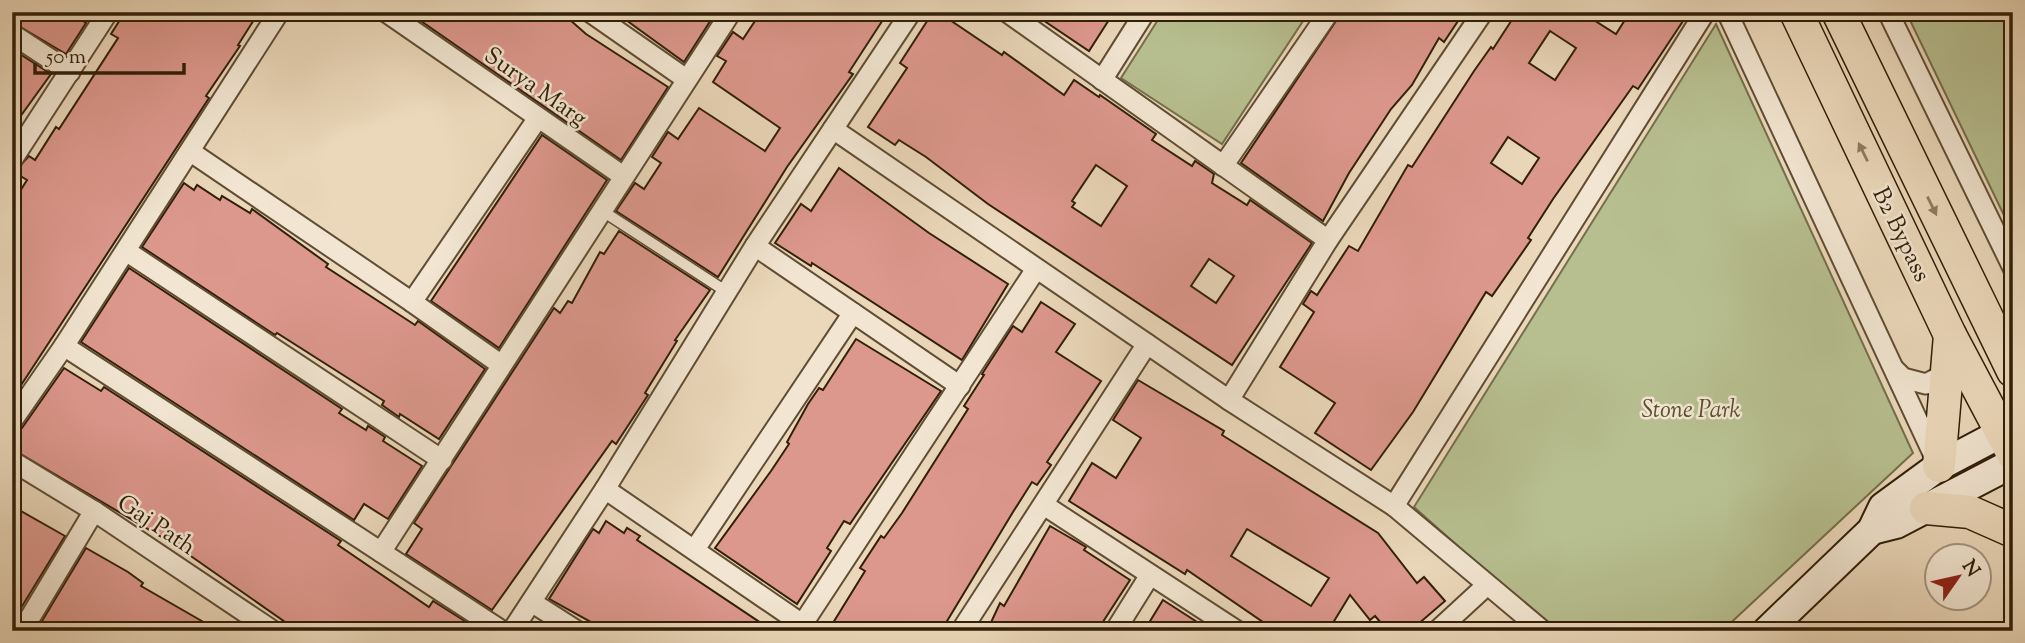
<svg xmlns="http://www.w3.org/2000/svg" width="2025" height="643" font-family="'Sorts Mill Goudy',serif">
<style>
.green{fill:#b7bf90;stroke:#746f4c;stroke-width:2}
.building{fill:#dd988d;stroke:#311f08;stroke-width:2;fill-rule:evenodd}
.lines{fill:none;stroke-linecap:round;stroke-linejoin:round}
.lane-casing{stroke:#604d34;stroke-width:13}
.street-casing{stroke:#604d34;stroke-width:23}
.secondary-casing{stroke:#311f08;stroke-width:32}
.primary-casing{stroke:#311f08;stroke-width:35}
.lane{stroke:#f2e6d2;stroke-width:10}
.street{stroke:#f2e6d2;stroke-width:19}
.secondary{stroke:#f2e6d2;stroke-width:28}
.primary{stroke:#ebd8ba;stroke-width:32}
.oneway{fill:#8e7c61}
.labels{text-anchor:middle;stroke-width:5;stroke-linejoin:round;paint-order:stroke}
.street-label{font-size:24px;fill:#311f08;stroke:#f2e6d2}
.park-label{font-size:24px;font-style:italic;fill:#594f31;stroke:#f2e6d2}
</style>
<rect width="100%" height="100%" fill="#ebd8ba"/>
<filter id="stains"><feTurbulence type="fractalNoise" baseFrequency=".00286" numOctaves="4"/><feColorMatrix values="0 0 0 0 .2 0 0 0 0 .09 0 0 0 0 .02 0 0 0 .5 -.17"/></filter>
<radialGradient id="worn" r=".72"><stop offset=".6" stop-color="#630" stop-opacity="0"/><stop offset="1" stop-color="#630" stop-opacity=".3"/></radialGradient>
<g class="green">
<polygon points="1163,12 1309,12 1222,144 1121,78"/>
<polygon points="1906,12 2013,12 2013,234"/>
<polygon points="1716,24 1913,453 1722,631 1553,631 1414,507"/>
</g>
<g class="building">
<polygon points="12,12 70,12 86,23 66,54 12,22"/>
<polygon points="125,12 259,12 238,45 240,46 206,96 209,98 12,399 12,204 27,180 14,172 29,156 35,160 56,127 59,129 118,38 111,34"/>
<polygon points="408,12 561,12 586,34 668,87 621,160"/>
<polygon points="615,12 716,12 684,62"/>
<polygon points="761,12 888,12 849,72 853,74 787,167 718,277 616,211 635,183 644,189 661,163 652,157 668,132 678,139 699,108 765,151 780,128 713,82 726,61 717,56 733,32 743,39"/>
<path d="M 933,12 L 938,12 L 1002,55 L 1004,52 L 1064,95 L 1074,80 L 1099,97 L 1100,95 L 1156,134 L 1152,140 L 1192,166 L 1195,161 L 1214,174 L 1212,183 L 1247,205 L 1250,200 L 1312,243 L 1232,365 L 988,204 L 926,157 L 899,140 L 895,145 L 868,127 L 907,68 L 900,63 ZM 1096,165 L 1127,186 L 1101,226 L 1072,207 L 1075,203 L 1072,201 ZM 1209,259 L 1234,276 L 1216,303 L 1191,286 Z"/>
<polygon points="1031,12 1114,12 1089,51"/>
<polygon points="1342,12 1464,12 1444,42 1439,38 1412,85 1391,109 1349,173 1323,221 1241,163"/>
<path d="M 1517,12 L 1581,12 L 1616,34 L 1630,12 L 1689,12 L 1638,89 L 1633,86 L 1553,199 L 1528,238 L 1531,240 L 1492,296 L 1486,292 L 1413,412 L 1371,470 L 1315,433 L 1335,403 L 1280,367 L 1314,312 L 1303,304 L 1311,291 L 1317,295 L 1349,246 L 1358,251 L 1408,165 L 1412,167 L 1474,71 L 1491,47 L 1493,49 ZM 1550,31 L 1576,48 L 1555,80 L 1529,63 ZM 1508,137 L 1539,158 L 1522,184 L 1491,163 Z"/>
<polygon points="12,49 51,74 12,128"/>
<polygon points="542,135 607,180 499,348 431,301"/>
<polygon points="839,168 929,233 1008,284 962,360 812,263 811,266 775,243 801,204 811,211"/>
<polygon points="184,183 194,190 197,185 220,200 222,196 250,213 252,209 328,264 326,267 415,325 418,321 485,369 439,439 400,414 399,417 382,405 384,401 277,333 275,335 142,247"/>
<polygon points="619,231 710,290 675,340 677,341 645,393 648,395 616,444 612,441 492,610 406,554 422,529 414,523 554,308 560,313 568,301 572,303 600,252 604,254"/>
<polygon points="129,268 342,409 339,413 366,430 368,426 385,437 383,441 422,466 388,519 364,504 354,520 81,342"/>
<polygon points="1041,302 1075,324 1056,352 1101,381 1047,462 1051,465 1037,485 1032,482 1013,512 941,631 828,631 865,571 860,568 881,536 884,538 902,513 968,409 964,406 984,375 982,374 1013,326 1022,332"/>
<polygon points="856,339 941,391 850,524 844,521 827,548 831,551 797,604 715,548 771,471 789,444 787,442 808,404 819,388 823,390"/>
<polygon points="64,368 101,391 104,387 341,541 338,545 429,607 433,601 479,630 298,631 175,545 12,449 12,433 22,428"/>
<path d="M 1138,380 L 1224,431 L 1222,435 L 1378,533 L 1417,583 L 1424,577 L 1445,601 L 1410,631 L 1388,631 L 1375,616 L 1370,620 L 1350,595 L 1328,631 L 1276,631 L 1187,570 L 1185,574 L 1069,501 L 1092,463 L 1116,478 L 1141,438 L 1113,420 ZM 1247,529 L 1329,578 L 1311,606 L 1231,556 Z"/>
<polygon points="12,506 65,536 21,608 12,603"/>
<polygon points="606,521 624,533 627,528 640,536 637,540 773,631 700,631 691,625 687,631 607,631 549,599 593,529 599,533"/>
<polygon points="1050,526 1086,547 1084,550 1130,580 1097,631 987,631 1000,603 1004,606"/>
<polygon points="86,548 128,572 143,583 141,586 219,631 48,631 39,626"/>
<polygon points="1163,600 1211,631 1144,631"/>
</g>
<g class="lines">
<g class="lane-casing">
<polyline id="lane" points="601,210 727,292"/>
</g>
<g class="street-casing">
<g id="street">
<polyline points="386,12 623,176"/>
<polyline points="590,12 686,79"/>
<polyline points="1007,12 1328,240"/>
<polyline points="1727,12 1937,462"/>
<polyline points="1888,12 2013,268"/>
<polyline points="12,34 70,72"/>
<polyline points="1102,80 1145,12"/>
<polyline points="833,129 1229,400 1394,506 1543,631"/>
<polyline points="191,152 412,302 538,118"/>
<polyline points="12,160 108,12"/>
<polyline points="1223,166 1329,12"/>
<polyline points="755,246 960,386"/>
<polyline points="126,251 442,460"/>
<polyline points="412,302 500,364"/>
<polyline points="64,346 381,552"/>
<polyline points="1895,370 1903,378 1926,384 1948,372"/>
<polyline points="1229,400 1328,240 1483,12"/>
<polyline points="12,421 64,346 279,12"/>
<polyline points="12,461 94,511 273,631"/>
<polyline points="605,489 802,624"/>
<polyline points="1044,505 1237,631"/>
<polyline points="1394,506 1705,12"/>
<polyline points="695,549 853,313"/>
<polyline points="533,603 577,631"/>
<polyline points="25,626 94,511"/>
<polyline points="502,631 381,552 731,12"/>
<polyline points="512,631 605,489 755,246 911,12"/>
<polyline points="798,631 1036,269"/>
<polyline points="961,631 1147,344"/>
<polyline points="1115,631 1150,575"/>
<polyline points="1437,631 1487,585"/>
</g>
</g>
<g class="secondary-casing">
<g id="secondary">
<polyline points="1872,530 1896,524 2013,463"/>
<polyline points="1767,631 1872,530 1883,507 1939,466 2013,427"/>
</g>
</g>
<g class="primary-casing">
<g id="primary">
<polyline points="1796,12 1950,335 2013,454"/>
<polyline points="1838,12 2013,371"/>
<polyline points="1939,466 1950,335"/>
<polyline points="1926,508 1970,512 2013,531"/>
</g>
</g>
<use href="#lane" class="lane"/>
<use href="#street" class="street"/>
<use href="#secondary" class="secondary"/>
<use href="#primary" class="primary"/>
</g>
<defs><path id="oneway-solid" d="M-6-.8H1V-3.2L6.5 0L1 3.2V.8H-6Z" transform="scale(1.75)"/></defs>
<g class="oneway">
<use href="#oneway-solid" transform="translate(1863 152) rotate(-116)"/>
<use href="#oneway-solid" transform="translate(1932 206) rotate(64)"/>
</g>
<g class="labels">
<g class="street-label">
<text transform="translate(536 86) rotate(35)" y="8">Surya Marg</text>
<text transform="translate(1902 234) rotate(64)" y="8">B2 Bypass</text>
<text transform="translate(157 524) rotate(34)" y="8">Gaj Path</text>
</g>
<g class="park-label">
<text x="1691" y="417">Stone Park</text>
</g>
</g>
<rect width="2025" height="643" fill="none" stroke="#ebd8ba" stroke-width="42"/>
<rect x="14" y="14" width="1997" height="615" fill="none" stroke="#311f08" stroke-width="3.5"/>
<rect x="21" y="21" width="1983" height="601" fill="none" stroke="#311f08" stroke-width="2"/>
<g transform="translate(1958 577) rotate(56)"><circle r="33" fill="#f2e6d2" stroke="#a59681" stroke-width="2"/>
<path d="M0-5L12 26L0 18L-12 26Z" fill="#8f2418"/>
<text y="-10" font-size="19" font-weight="bold" text-anchor="middle" fill="#311f08">N</text>
</g>
<path d="M35 63v10h149v-10" fill="none" stroke="#311f08" stroke-width="3.5"/>
<text x="46" y="63" font-size="21" fill="#311f08" stroke="#f2e6d2" stroke-width="5" paint-order="stroke">50 m</text>
<rect width="100%" height="100%" filter="url(#stains)"/>
<rect width="100%" height="100%" fill="url(#worn)"/>
</svg>
